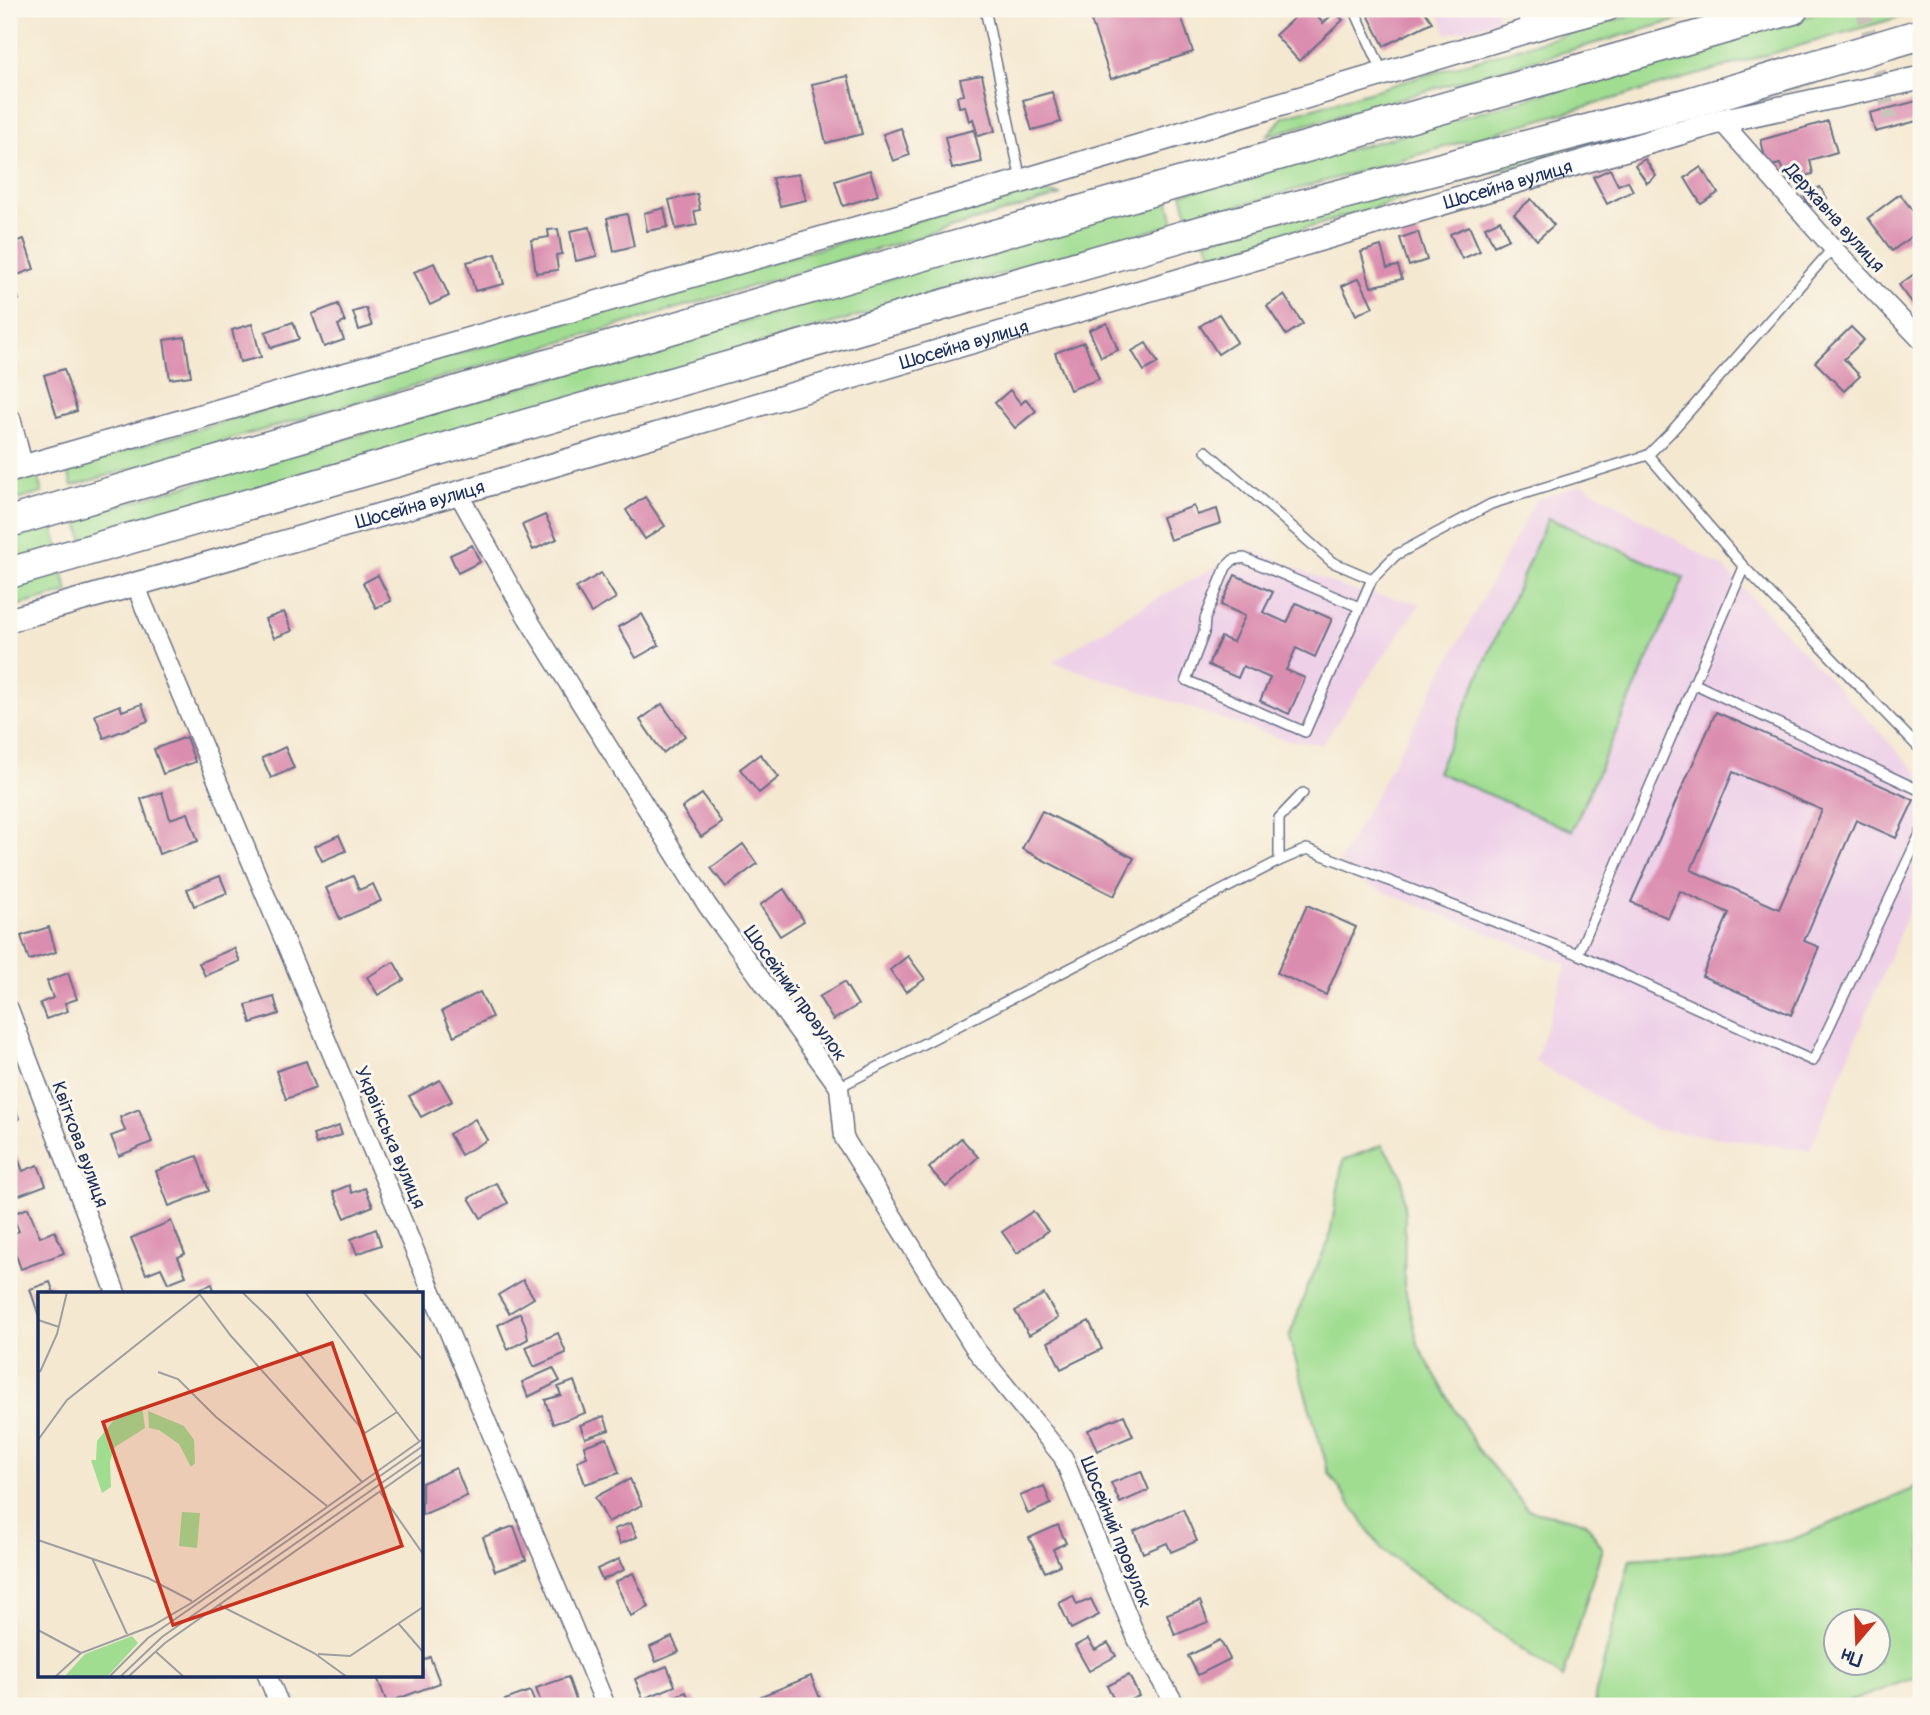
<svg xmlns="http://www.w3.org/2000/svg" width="1930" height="1715" font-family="Pangolin,sans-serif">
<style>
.built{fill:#eed0e8}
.green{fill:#a0dd91;stroke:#5e8678;stroke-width:2;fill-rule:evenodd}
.building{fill:#db8daf;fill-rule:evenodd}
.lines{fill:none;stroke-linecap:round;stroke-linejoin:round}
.pedestrian-tunnel{stroke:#c9c3b9;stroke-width:14;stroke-dasharray:14 7;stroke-linecap:butt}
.service-casing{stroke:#677086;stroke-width:12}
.minor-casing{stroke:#677086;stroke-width:21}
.tertiary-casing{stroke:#677086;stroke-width:26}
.trunk-casing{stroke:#677086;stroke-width:33}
.service{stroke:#fff;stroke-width:9}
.minor{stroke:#fff;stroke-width:18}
.tertiary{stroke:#fff;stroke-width:23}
.trunk{stroke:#fff;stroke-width:30}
.labels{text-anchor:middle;stroke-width:6;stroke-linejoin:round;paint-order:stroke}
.street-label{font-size:19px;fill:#1b2f5e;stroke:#fbf7ec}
.inset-road{fill:none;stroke:#9d9ea2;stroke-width:2}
.view{fill:#c8321e;fill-opacity:0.15;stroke:#c8321e;stroke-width:3.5}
.inset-edge{fill:none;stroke:#1b2f5e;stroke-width:3.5}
</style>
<rect width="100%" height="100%" fill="#fbf7ec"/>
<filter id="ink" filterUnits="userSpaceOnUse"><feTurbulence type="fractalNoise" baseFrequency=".0143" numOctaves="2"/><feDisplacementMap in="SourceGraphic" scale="14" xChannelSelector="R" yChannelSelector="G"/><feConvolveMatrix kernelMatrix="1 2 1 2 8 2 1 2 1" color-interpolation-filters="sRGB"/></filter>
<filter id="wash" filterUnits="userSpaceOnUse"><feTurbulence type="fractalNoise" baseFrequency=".00686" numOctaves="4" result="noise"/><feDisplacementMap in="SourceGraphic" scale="28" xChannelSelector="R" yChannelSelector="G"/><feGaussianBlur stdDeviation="1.57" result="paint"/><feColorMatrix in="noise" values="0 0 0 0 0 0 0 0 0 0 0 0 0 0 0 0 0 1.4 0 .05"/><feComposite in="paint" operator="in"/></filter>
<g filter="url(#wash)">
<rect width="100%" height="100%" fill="#f4e8d0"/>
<g class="built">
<polygon points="1437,9 1497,9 1498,21 1447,34"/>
<polygon points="1582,484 1724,568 1921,776 1921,881 1810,1150 1654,1129 1535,1062 1567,964 1334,872 1536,500"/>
<polygon points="1249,549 1350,590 1421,603 1322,744 1286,740 1052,662 1138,609"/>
</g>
<g class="green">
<polygon points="1652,9 1716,9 1267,136 1283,117"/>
<polygon points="1832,9 1921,9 1921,11 1189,220 1182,193 1396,137"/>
<polygon points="1921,42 1921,55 1615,135 1214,256 1205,241"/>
<polygon points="1021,190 1062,195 72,486 67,467"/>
<polygon points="1168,197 1174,224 83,541 77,518"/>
<polygon points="36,471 42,493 9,502 9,479"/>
<polygon points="50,518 59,548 9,562 9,530"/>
<polygon points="1548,518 1684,578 1572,831 1437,772"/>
<polygon points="62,571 68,592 9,608 9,586"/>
<polygon points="1382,1145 1402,1175 1405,1220 1404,1285 1419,1347 1477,1448 1528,1510 1586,1522 1602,1548 1563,1678 1382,1550 1329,1473 1289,1338 1307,1288 1329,1241 1343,1160"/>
<path d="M 1921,1481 L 1921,1675 L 1838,1706 L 1596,1706 L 1595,1696 L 1630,1559 L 1689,1555 L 1791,1540 L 1911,1490 ZM 1836,1620 L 1878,1620 L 1878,1662 L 1836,1662 Z"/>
</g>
<g id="blocks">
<g class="building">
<polygon points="1087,9 1179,9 1193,52 1111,79"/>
<polygon points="1304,9 1310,9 1323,23 1335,12 1343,20 1299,61 1275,35"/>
<polygon points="1365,9 1423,9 1432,22 1384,46"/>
<polygon points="982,75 995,131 978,136 973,119 969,121 965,106 959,107 957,96 964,95 960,79"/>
<polygon points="848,76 862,134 826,143 812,84"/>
<polygon points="1052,92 1061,122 1032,130 1023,100"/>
<polygon points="1921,100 1921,120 1875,132 1870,113"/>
<polygon points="1828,121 1837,152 1810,160 1813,174 1799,177 1797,169 1784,172 1780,164 1767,167 1761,140"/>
<polygon points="901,128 910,155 893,161 883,134"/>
<polygon points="974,130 982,162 952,169 945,137"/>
<polygon points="1645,159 1656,176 1647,183 1635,165"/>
<polygon points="1701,167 1718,193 1701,204 1685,178"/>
<polygon points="1610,169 1618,185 1628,181 1633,191 1607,204 1593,177"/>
<polygon points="870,170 878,195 843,206 835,181"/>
<polygon points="799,174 806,200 780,206 772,178"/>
<polygon points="1820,187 1827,198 1810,207 1804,196"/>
<polygon points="697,194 700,210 694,211 697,225 676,229 669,200"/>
<polygon points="1900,194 1921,222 1921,229 1892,251 1868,218"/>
<polygon points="1531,199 1554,225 1537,240 1514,214"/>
<polygon points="664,208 668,227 647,231 644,213"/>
<polygon points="627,214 634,246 614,251 607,218"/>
<polygon points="1500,220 1509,239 1494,246 1485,227"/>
<polygon points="1469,226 1480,251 1462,259 1450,234"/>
<polygon points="590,227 597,256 576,261 570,231"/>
<polygon points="558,229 562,254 556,255 558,270 536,273 531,240 549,237 548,230"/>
<polygon points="1418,232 1427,260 1409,266 1400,238"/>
<polygon points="24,239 34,269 9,278 9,244"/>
<polygon points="1381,246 1387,268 1398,266 1402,279 1371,287 1361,252"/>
<polygon points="496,254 504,284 475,291 467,262"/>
<polygon points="434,263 449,296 430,305 414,272"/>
<polygon points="1921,269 1921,306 1917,309 1899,285"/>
<polygon points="1359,278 1373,307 1356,315 1342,286"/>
<polygon points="14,284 19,300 9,303 9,285"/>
<polygon points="1284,295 1303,324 1286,335 1267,306"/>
<polygon points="338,304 345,322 338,325 344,340 324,347 312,314"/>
<polygon points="366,308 372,326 359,330 353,312"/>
<polygon points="1219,314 1237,342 1218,354 1200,326"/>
<polygon points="293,322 299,339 271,348 265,332"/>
<polygon points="1107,323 1118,350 1101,357 1089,330"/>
<polygon points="252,324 261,357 240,362 232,330"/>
<polygon points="1851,327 1864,340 1844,359 1860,376 1844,391 1815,362"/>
<polygon points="185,337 191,376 170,379 164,340"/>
<polygon points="1084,342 1099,379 1070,390 1055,353"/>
<polygon points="1146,343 1158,363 1144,371 1132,351"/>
<polygon points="64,369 77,411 57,417 44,375"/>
<polygon points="1010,390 1021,404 1026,399 1036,411 1015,428 995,403"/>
<polygon points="645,497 665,526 645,539 626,510"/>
<polygon points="1194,506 1197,515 1217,509 1221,523 1170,540 1162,517"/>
<polygon points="545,515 557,539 533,550 522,525"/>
<polygon points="472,545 480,562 458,573 450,555"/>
<polygon points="601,573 616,598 591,613 576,588"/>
<polygon points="378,575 391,601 376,608 363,583"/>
<polygon points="1235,575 1273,592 1263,612 1287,623 1296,603 1332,619 1315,657 1296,648 1286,670 1305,678 1289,714 1260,701 1270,678 1243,666 1238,678 1208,665 1221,637 1233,642 1245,616 1221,605"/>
<polygon points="284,612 292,631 274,638 265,619"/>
<polygon points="642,614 659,645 636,658 618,627"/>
<polygon points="142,704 148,721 104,738 95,715 120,705 122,711"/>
<polygon points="662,704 685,736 663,753 640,720"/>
<path d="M 1716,712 L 1914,800 L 1896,838 L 1856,820 L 1804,941 L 1819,947 L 1791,1015 L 1702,976 L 1729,913 L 1680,891 L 1668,918 L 1631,902 ZM 1733,772 L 1822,810 L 1779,909 L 1691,870 Z"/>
<polygon points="186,737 195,762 163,774 154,749"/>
<polygon points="285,747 294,768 271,778 262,758"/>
<polygon points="760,754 779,777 759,793 740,769"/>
<polygon points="162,792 170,819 188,813 198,841 159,854 141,799"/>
<polygon points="702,794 722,823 701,837 682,808"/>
<polygon points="1042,811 1134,858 1114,896 1022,849"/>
<polygon points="339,835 346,851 322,861 315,846"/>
<polygon points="743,844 757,864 726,887 711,868"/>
<polygon points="220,876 227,893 194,906 187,889"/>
<polygon points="353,876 359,890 373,884 381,901 340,919 326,888"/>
<polygon points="784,889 804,921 780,936 760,905"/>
<polygon points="1307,905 1356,927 1326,995 1277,973"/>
<polygon points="49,927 56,952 29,960 21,936"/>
<polygon points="234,948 240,961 205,976 199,963"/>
<polygon points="908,956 925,979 906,992 890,970"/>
<polygon points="394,962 404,980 378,995 367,977"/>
<polygon points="68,973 77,999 65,1003 68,1011 46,1019 40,1003 53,998 47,981"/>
<polygon points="844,982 858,1005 833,1020 819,997"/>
<polygon points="480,992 492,1017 454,1036 442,1011"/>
<polygon points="274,997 279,1014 251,1023 246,1005"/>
<polygon points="306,1061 316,1088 286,1099 276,1071"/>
<polygon points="440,1080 452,1101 421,1117 409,1096"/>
<polygon points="12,1097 19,1119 9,1123 9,1099"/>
<polygon points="139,1109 152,1142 119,1156 111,1136 125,1131 120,1117"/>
<polygon points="475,1119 487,1140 461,1155 449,1134"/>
<polygon points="339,1126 342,1135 316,1144 313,1135"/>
<polygon points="961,1138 978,1157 946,1187 929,1168"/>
<polygon points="17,1156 23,1171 38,1165 46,1185 9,1199 9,1159"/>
<polygon points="197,1156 209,1191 169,1206 156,1171"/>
<polygon points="496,1183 508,1203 481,1218 469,1198"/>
<polygon points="349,1185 352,1193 365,1188 373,1206 345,1218 333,1192"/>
<polygon points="28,1208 40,1237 55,1231 64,1253 21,1269 9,1236 19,1231 12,1214"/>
<polygon points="1033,1211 1048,1231 1017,1253 1002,1232"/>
<polygon points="171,1221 185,1254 178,1257 186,1276 168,1283 161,1268 146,1274 131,1238"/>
<polygon points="376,1229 381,1245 357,1254 351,1239"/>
<polygon points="523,1280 534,1298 509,1313 498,1295"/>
<polygon points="50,1282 54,1293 40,1293 40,1319 30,1289"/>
<polygon points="212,1284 215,1293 189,1293"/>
<polygon points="1044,1294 1058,1318 1029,1335 1015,1311"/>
<polygon points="520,1313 525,1324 528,1339 508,1350 498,1325"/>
<polygon points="1089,1321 1102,1349 1061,1369 1048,1342"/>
<polygon points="558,1333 566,1353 534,1367 526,1347"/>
<polygon points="553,1368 560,1381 528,1397 522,1382"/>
<polygon points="574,1381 585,1413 553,1424 545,1400 561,1395 558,1387"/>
<polygon points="1124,1415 1133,1436 1097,1451 1088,1430"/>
<polygon points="604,1416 609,1430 585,1438 580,1425"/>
<polygon points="607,1438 619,1473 585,1484 577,1461 587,1457 584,1446"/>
<polygon points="456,1468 467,1496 422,1515 422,1483"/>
<polygon points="1141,1471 1149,1490 1120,1503 1111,1483"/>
<polygon points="630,1479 642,1505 608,1522 595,1497"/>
<polygon points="1044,1486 1051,1504 1028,1514 1020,1496"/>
<polygon points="1183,1509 1197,1541 1171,1552 1167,1543 1143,1553 1134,1531"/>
<polygon points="631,1523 637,1537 620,1544 614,1529"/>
<polygon points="1058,1525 1066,1543 1053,1549 1060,1565 1045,1572 1029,1538"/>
<polygon points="514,1526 526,1560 495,1571 483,1537"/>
<polygon points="619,1559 624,1570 602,1580 597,1569"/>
<polygon points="633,1573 649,1607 631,1616 615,1582"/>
<polygon points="1073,1596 1077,1605 1091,1599 1099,1615 1071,1629 1059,1603"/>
<polygon points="1200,1601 1208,1622 1175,1635 1167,1614"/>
<polygon points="672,1637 679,1652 656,1662 650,1647"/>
<polygon points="1088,1639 1095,1650 1108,1643 1116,1656 1089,1671 1075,1646"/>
<polygon points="1220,1640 1230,1659 1198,1675 1188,1656"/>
<polygon points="430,1657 440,1683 387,1703 377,1677 385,1675 422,1675 422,1661"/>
<polygon points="667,1666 675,1686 643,1699 635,1679"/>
<polygon points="1129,1675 1139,1696 1117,1706 1107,1686"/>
<polygon points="811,1676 823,1706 765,1706 761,1696"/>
<polygon points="568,1677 578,1706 542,1706 536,1688"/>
<polygon points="530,1691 536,1706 508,1706 505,1700"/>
<polygon points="686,1692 689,1699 694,1698 697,1706 673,1706 670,1698"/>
<polygon points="662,1698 666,1706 652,1706 651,1702"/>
</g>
</g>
</g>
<g filter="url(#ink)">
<use href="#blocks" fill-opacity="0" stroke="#677086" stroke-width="2"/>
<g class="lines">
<polyline class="pedestrian-tunnel" points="1863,9 1891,119"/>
<g class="service-casing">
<g id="service">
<polyline points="985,9 1021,180"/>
<polyline points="1354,9 1383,73"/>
<polyline points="1206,451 1332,562 1372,579"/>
<polyline points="1648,455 1744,567 1921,750"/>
<polyline points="1744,567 1578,954 1813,1061 1921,832"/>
<polyline points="1359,607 1244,558 1233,560 1226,567 1205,619 1204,633 1186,680 1305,732 1372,579 1396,555 1491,504 1648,455 1671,432 1833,248"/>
<polyline points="1693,683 1921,791"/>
<polyline points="1279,861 1307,849 1578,954"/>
<polyline points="839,1087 1279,861 1279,818 1303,793"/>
</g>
</g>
<g class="minor-casing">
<g id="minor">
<polyline points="1523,9 1537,28"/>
<polyline points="1721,121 1833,248 1921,340"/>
<polyline points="458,493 527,617 707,905 839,1087 844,1138 976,1350 1063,1457 1137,1639 1176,1706"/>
<polyline points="137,584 141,599 606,1706"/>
<polyline points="9,1009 116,1293"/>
<polyline points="267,1675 280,1706"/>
</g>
</g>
<g class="tertiary-casing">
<g id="tertiary">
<polyline points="9,420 21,467"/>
<polyline points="9,471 1022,181 1537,28 1608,9"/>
<path id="s1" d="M 9,620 L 458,493 L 1721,121 L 1921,78"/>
</g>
</g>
<g class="trunk-casing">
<g id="trunk">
<polyline points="9,522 893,264 1793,9"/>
<polyline points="9,573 1187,235 1689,103 1921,34"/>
</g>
</g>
<use href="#service" class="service"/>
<use href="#minor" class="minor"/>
<use href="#tertiary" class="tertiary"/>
<use href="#trunk" class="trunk"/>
</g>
</g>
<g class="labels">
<g class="street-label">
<text dy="7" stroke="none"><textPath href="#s1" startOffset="1561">Шосейна вулиця</textPath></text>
<text transform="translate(1835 217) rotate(48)" y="7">Державна вулиця</text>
<text dy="7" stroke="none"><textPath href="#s1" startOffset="994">Шосейна вулиця</textPath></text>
<text dy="7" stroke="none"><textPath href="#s1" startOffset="427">Шосейна вулиця</textPath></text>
<text transform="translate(796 993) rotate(54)" y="7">Шосейний провулок</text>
<text transform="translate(391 1137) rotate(67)" y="7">Українська вулиця</text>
<text transform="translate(81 1144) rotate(70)" y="7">Квіткова вулиця</text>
<text transform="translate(1117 1532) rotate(68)" y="7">Шосейний провулок</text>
</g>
</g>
<g transform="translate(38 1292)">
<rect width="385" height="385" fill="#f4e8d0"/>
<path d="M 104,114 L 107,136 L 77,155 L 72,169 L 73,195 L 64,201 L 53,168 L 58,168 L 59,149 L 80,123 ZM 110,119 L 146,134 L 156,148 L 157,171 L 153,175 L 141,152 L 121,138 L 111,136 ZM 144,220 L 162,221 L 159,256 L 141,254 ZM 94,344 L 100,351 L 69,385 L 26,385 L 47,362 Z" fill="#a0dd91"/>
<path class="inset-road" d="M 160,0 L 193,44 L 324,190M 204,0 L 234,29 L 327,141 L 359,120M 267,0 L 382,150M 325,0 L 385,68M 0,28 L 21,35M 2,80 L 19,42 L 29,0M 120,80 L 140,87 L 178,125 L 289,214M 0,148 L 29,108 L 161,3M 342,200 L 385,262M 0,248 L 110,286 L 154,309M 54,266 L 89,342M 181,313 L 276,361 L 309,385M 360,331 L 385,360M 0,338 L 43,361M 117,359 L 146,385M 280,362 L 312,364 L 385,315M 17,385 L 43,361 L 114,334 L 155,310 L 385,147M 71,385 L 110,346 L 385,154M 82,385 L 124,345 L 385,162M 90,385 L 127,351 L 385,169"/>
<path class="view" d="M 294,51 L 364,254 L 135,333 L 65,130 Z"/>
<rect width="385" height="385" class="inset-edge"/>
</g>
<rect width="1930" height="1715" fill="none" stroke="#fbf7ec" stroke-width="35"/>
<g transform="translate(1857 1642) rotate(199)"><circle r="33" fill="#fbf7ec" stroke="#a1a7b3" stroke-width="2"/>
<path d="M0-5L12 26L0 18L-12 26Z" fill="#c8321e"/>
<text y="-10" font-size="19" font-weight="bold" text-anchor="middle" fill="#1b2f5e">Пн</text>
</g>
</svg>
